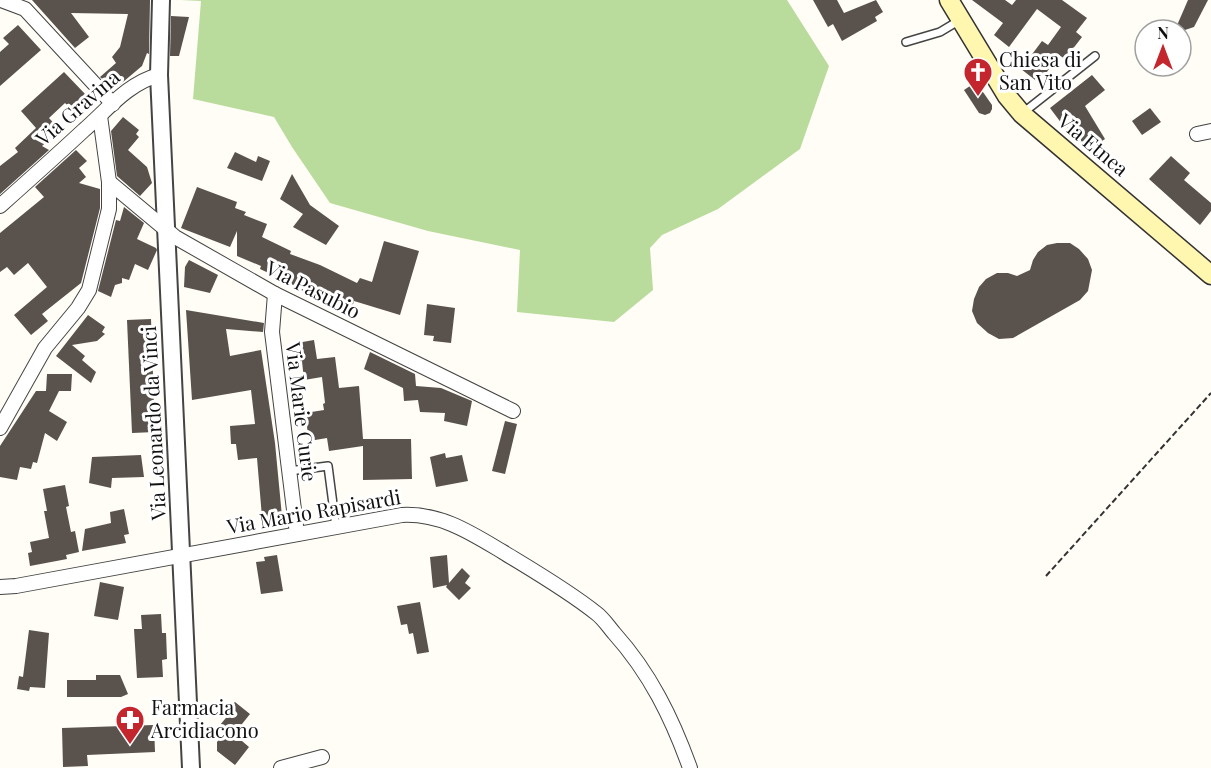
<svg xmlns="http://www.w3.org/2000/svg" width="1211" height="768" font-family="'Playfair Display',serif">
<style>
.forest{fill:#b9dc9c}
.building{fill:#5a524d}
.lines{fill:none;stroke-linecap:round;stroke-linejoin:round}
.service-casing{stroke:#444;stroke-width:10}
.minor-casing{stroke:#444;stroke-width:16}
.tertiary-casing{stroke:#444;stroke-width:20}
.secondary-casing{stroke:#333;stroke-width:21}
.path{stroke:#333;stroke-width:2;stroke-dasharray:6 3;stroke-linecap:butt}
.service{stroke:#fff;stroke-width:7}
.minor{stroke:#fff;stroke-width:14}
.tertiary{stroke:#fff;stroke-width:16}
.secondary{stroke:#fff6b0;stroke-width:18}
.labels{text-anchor:middle;stroke-width:6;stroke-linejoin:round;paint-order:stroke}
.poi-label{font-size:20px;fill:#111;stroke:#fff;text-anchor:start}
.street-label{font-size:20px;fill:#111;stroke:#fff}
</style>
<rect width="100%" height="100%" fill="#fffdf5"/>
<polygon class="forest" points="181,0 787,0 829,66 800,149 718,209 662,235 650,248 653,290 614,322 517,312 520,250 428,231 330,203 292,147 274,117 193,99 201,1"/>
<g class="building">
<polygon points="32,0 150,0 149,54 147,53 142,66 117,87 108,84 100,77 116,63 112,57 120,47 128,14 71,13 89,37 75,48"/>
<polygon points="813,0 837,0 844,13 876,0 883,12 875,17 877,21 842,41 833,24 828,27"/>
<polygon points="972,0 1005,0 1012,5 1016,0 1062,0 1087,18 1076,32 1082,37 1065,59 1059,55 1039,83 1021,69 1042,41 1048,45 1061,27 1037,9 1009,47 994,35 1003,23"/>
<polygon points="1188,0 1208,0 1194,27 1185,30 1175,30"/>
<polygon points="171,16 189,17 179,56 170,56"/>
<polygon points="18,25 41,50 0,86 0,52 9,44 3,38"/>
<polygon points="64,72 86,95 71,109 65,103 49,118 60,130 42,146 49,150 0,194 0,166 18,152 15,148 36,128 21,111"/>
<polygon points="1092,75 1105,90 1085,106 1105,139 1088,150 1071,136 1050,108"/>
<polygon points="976,82 992,105 992,109 990,113 985,115 979,113 964,90"/>
<polygon points="1150,108 1161,122 1142,135 1132,121"/>
<polygon points="123,117 139,130 136,134 139,137 128,150 147,167 152,183 140,196 117,176 111,131"/>
<polygon points="76,150 87,161 79,168 86,177 79,183 100,189 100,208 81,283 42,314 48,321 31,335 14,315 47,287 28,263 14,275 7,267 0,272 0,233 44,197 35,187"/>
<polygon points="235,152 256,162 258,156 270,161 262,181 227,168"/>
<polygon points="1171,156 1190,173 1184,180 1211,203 1211,211 1200,225 1149,179"/>
<polygon points="292,174 310,205 339,226 326,245 293,227 303,214 280,199"/>
<polygon points="197,187 237,202 235,208 246,212 244,215 267,224 262,237 291,251 290,254 320,265 357,283 360,278 372,282 384,241 419,251 400,315 354,301 349,317 315,300 290,283 260,269 261,266 237,256 237,231 230,247 181,228"/>
<polygon points="124,207 144,223 137,239 156,248 157,250 148,270 135,264 129,280 122,278 122,283 115,285 111,297 98,291 116,220 120,221"/>
<polygon points="1057,243 1070,243 1079,249 1088,259 1092,270 1088,291 1080,300 1013,338 999,339 988,333 977,323 972,311 974,299 979,287 986,279 997,273 1008,273 1017,276 1030,270 1033,260 1038,252 1047,245"/>
<polygon points="189,260 218,275 210,293 184,287 185,267"/>
<polygon points="427,304 455,308 451,343 433,341 434,336 424,335"/>
<polygon points="186,310 264,323 263,332 226,329 230,356 261,350 275,443 283,527 263,529 257,458 238,460 236,444 231,444 230,426 255,424 251,390 192,400"/>
<polygon points="88,315 105,327 102,332 105,334 97,341 72,345 85,356 82,360 96,372 91,383 56,356"/>
<polygon points="151,319 155,432 132,433 127,320"/>
<polygon points="314,340 317,359 335,357 339,388 359,386 363,439 411,439 412,479 363,480 363,446 329,451 327,438 309,441 305,413 324,410 323,404 325,403 322,377 304,380 302,361 293,363 291,344"/>
<polygon points="370,352 415,374 416,386 441,388 472,401 467,426 444,421 445,413 420,412 418,400 404,401 403,388 364,369"/>
<polygon points="47,374 72,374 71,391 59,391 49,411 67,422 57,441 45,433 37,463 33,462 31,469 20,467 17,480 0,477 0,446 36,391 46,391"/>
<polygon points="505,421 517,424 505,474 492,471"/>
<polygon points="445,453 446,458 462,455 468,481 436,487 430,457"/>
<polygon points="141,455 144,477 112,478 111,488 89,483 92,457"/>
<polygon points="65,485 69,506 66,507 71,532 75,531 79,552 66,555 67,559 30,566 28,553 32,552 30,542 49,538 44,511 47,511 43,489"/>
<polygon points="124,509 129,534 124,535 126,543 82,551 85,529 111,523 110,512"/>
<polygon points="277,555 283,591 261,594 256,562 265,561 264,557"/>
<polygon points="447,555 449,583 462,568 470,576 465,583 471,588 459,600 446,587 447,585 433,588 430,557"/>
<polygon points="100,582 124,587 118,620 94,616"/>
<polygon points="420,602 429,652 417,654 413,633 409,634 407,624 401,625 397,606"/>
<polygon points="161,614 162,633 166,633 167,659 162,660 163,677 137,678 134,629 142,629 141,615"/>
<polygon points="29,630 49,633 45,688 30,687 29,691 17,689 19,676 23,677"/>
<polygon points="96,675 120,675 128,694 121,697 67,697 67,680 96,680"/>
<polygon points="235,702 250,714 242,724 251,730 242,741 249,747 235,765 217,751 217,742 227,730 220,725 230,713 226,710"/>
<polygon points="154,725 155,752 87,755 88,766 63,767 62,728"/>
</g>
<g class="lines">
<g class="service-casing">
<g id="service">
<polyline points="906,42 940,32 960,20"/>
<polyline points="1024,112 1095,56"/>
<polyline points="289,471 328,466 336,527"/>
</g>
</g>
<g class="minor-casing">
<g id="minor">
<polyline points="1,0 25,9 113,104"/>
<polyline points="1197,134 1211,131"/>
<polyline points="109,182 175,237 275,294 513,411"/>
<path d="M 0,206 C 28,181 56,156 84,130 C 107,110 128,83 159,75"/>
<polyline points="275,294 272,332 297,534"/>
<polyline points="0,428 45,348 78,308 89,290 109,209 109,182 100,116"/>
<path d="M 0,587 L 16,586 L 402,515 C 441,513 471,533 503,552 C 534,571 567,590 596,613 C 603,618 608,626 614,633 C 650,673 672,718 690,768"/>
<polyline points="281,768 322,757"/>
</g>
</g>
<g class="tertiary-casing">
<polyline id="tertiary" points="161,0 159,75 191,768"/>
</g>
<g class="secondary-casing">
<polyline id="secondary" points="949,0 1007,96 1022,114 1211,275"/>
</g>
<polyline class="path" points="1046,576 1211,393"/>
<use href="#service" class="service"/>
<use href="#minor" class="minor"/>
<use href="#tertiary" class="tertiary"/>
<use href="#secondary" class="secondary"/>
</g>
<defs>
<g id="church-pin" transform="scale(1.5)"><path d="M0 17L-7.5 6A9.5 9.5 0 1 1 7.5 6Z" fill="#c4262e" stroke="#fff"/><path d="M-1.2-6h2.4v3.5h3.3v2.4h-3.3V6h-2.4V-.1h-3.3v-2.4h3.3Z" fill="#fff"/></g>
<g id="pharmacy-pin" transform="scale(1.5)"><path d="M0 17L-7.5 6A9.5 9.5 0 1 1 7.5 6Z" fill="#c4262e" stroke="#fff"/><path d="M-2-6h4v4h4v4h-4v4h-4v-4h-4v-4h4Z" fill="#fff"/></g>
</defs>
<g fill-rule="evenodd">
<use href="#church-pin" x="978" y="72"/>
<use href="#pharmacy-pin" x="130" y="720"/>
</g>
<g class="labels">
<g class="poi-label">
<text x="999" y="67">Chiesa di<tspan x="999" dy="23">San Vito</tspan></text>
<text x="151" y="715">Farmacia<tspan x="151" dy="23">Arcidiacono</tspan></text>
</g>
<g class="street-label">
<text transform="translate(78 108) rotate(-41)" y="7">Via Gravina</text>
<text transform="translate(1093 145) rotate(40)" y="7">Via Etnea</text>
<text transform="translate(313 290) rotate(27)" y="7">Via Pasubio</text>
<text transform="translate(301 412) rotate(83)" y="7">Via Marie Curie</text>
<text transform="translate(154 423) rotate(-93)" y="7">Via Leonardo da Vinci</text>
<text transform="translate(314 512) rotate(-10)" y="7">Via Mario Rapisardi</text>
</g>
</g>
<g transform="translate(1163 48)"><circle r="28" fill="#ffffff" stroke="#a0a0a0" stroke-width="1.5"/>
<path d="M0-4.5L10 22L0 15L-10 22Z" fill="#c4262e"/>
<text y="-9" font-size="16" font-weight="bold" text-anchor="middle" fill="#111111">N</text>
</g>
</svg>
